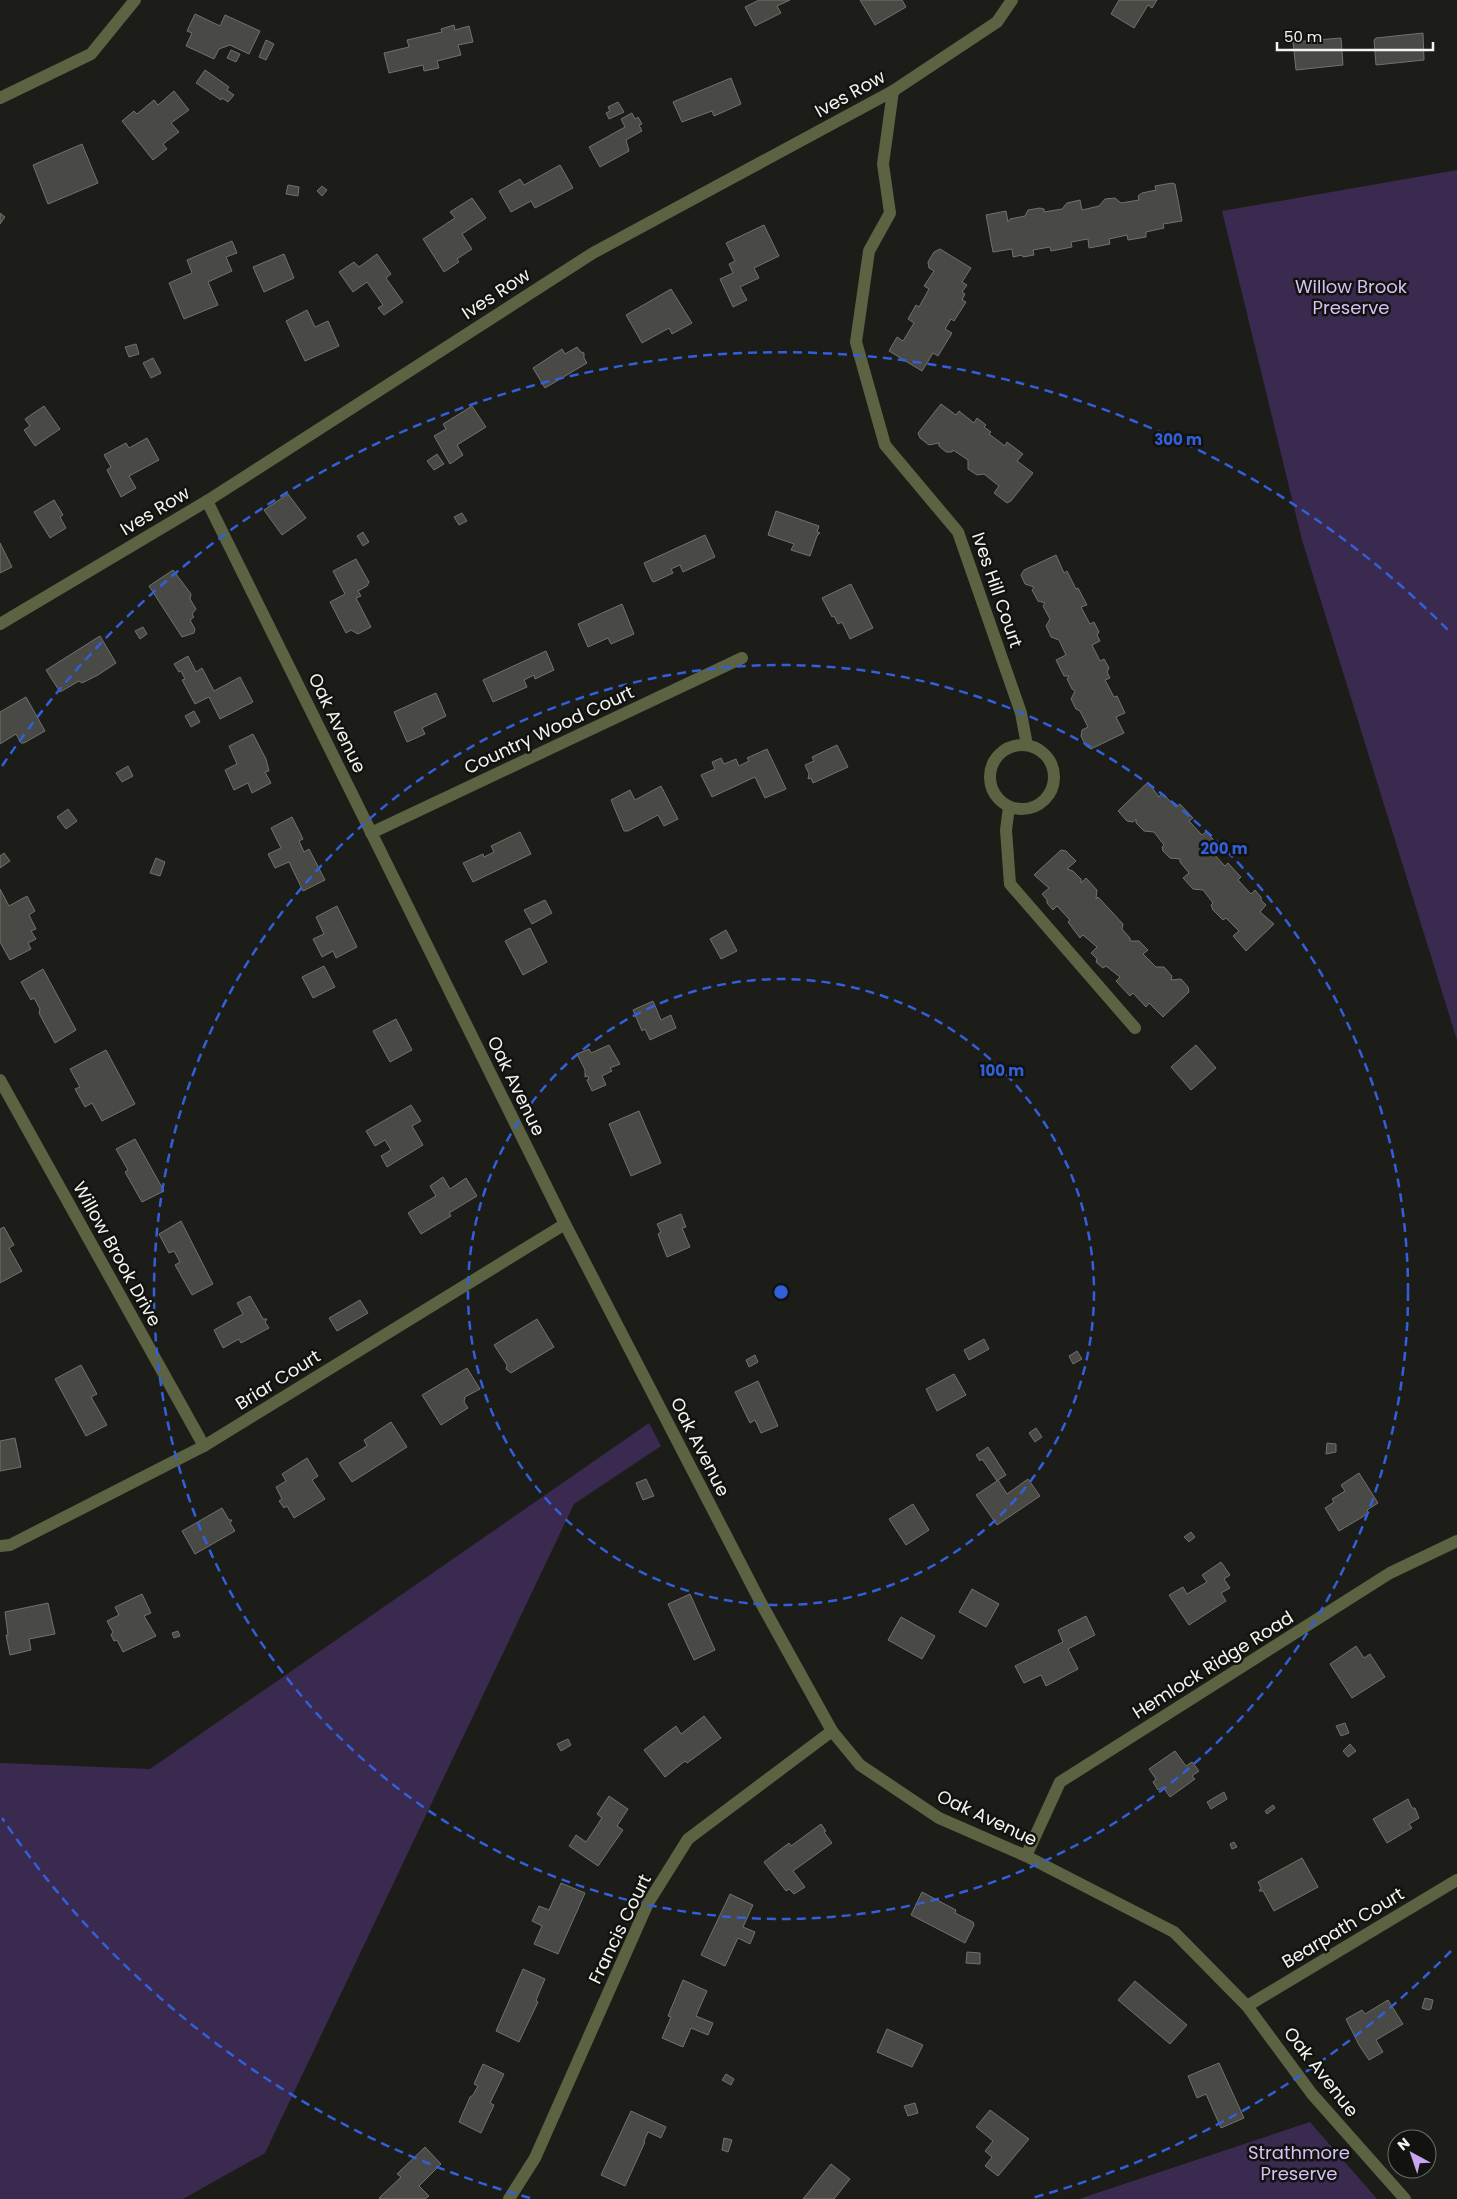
<svg xmlns="http://www.w3.org/2000/svg" width="1457" height="2199" font-family="Poppins,sans-serif">
<style>
.green{fill:#3b2a4f}
.building{fill:#494a45;stroke:#71726d}
.lines{fill:none;stroke-linecap:round;stroke-linejoin:round}
.minor{stroke:#5c6343;stroke-width:12}
.ring{fill:none;stroke:#325fda;stroke-width:2.5;stroke-dasharray:9 6}
.labels{text-anchor:middle;stroke-width:5;stroke-linejoin:round;paint-order:stroke}
.street-label{font-size:18px;fill:#f4f5f1;stroke:#12130f}
.park-label{font-size:18px;fill:#d7bff8;stroke:#12130f}
.centre{fill:#325fda;stroke:#12130f;stroke-width:2.5}
.ring-label{font-size:15px;text-anchor:middle;font-weight:bold;fill:#325fda;stroke:#12130f;stroke-width:5;stroke-linejoin:round;paint-order:stroke}
</style>
<rect width="100%" height="100%" fill="#1c1d18"/>
<g class="green">
<polygon points="1457,170 1457,1040 1302,540 1222,211"/>
<polygon points="649,1423 661,1446 574,1504 265,2153 183,2199 0,2199 0,1763 150,1769"/>
<polygon points="1310,2122 1377,2199 1079,2199"/>
</g>
<g class="building">
<polygon points="759,0 790,0 777,6 781,13 755,26 745,7"/>
<polygon points="860,0 902,0 906,7 875,25"/>
<polygon points="1119,0 1157,0 1152,8 1148,5 1134,28 1111,14"/>
<polygon points="195,14 220,26 225,15 260,31 249,54 230,45 219,49 214,59 186,46 192,33 187,31"/>
<polygon points="454,25 455,30 469,26 473,42 458,45 461,55 437,61 439,68 424,71 423,65 389,73 384,53 409,47 407,40 442,32 441,29"/>
<polygon points="1423,33 1424,60 1376,65 1374,40 1376,38"/>
<polygon points="1341,38 1343,65 1296,70 1293,42"/>
<polygon points="266,40 274,44 266,60 259,57"/>
<polygon points="231,50 240,54 236,62 227,58"/>
<polygon points="205,70 229,87 227,90 234,95 228,102 222,98 221,100 196,83"/>
<polygon points="731,78 741,104 714,116 712,111 682,122 673,102"/>
<polygon points="174,91 189,110 171,123 179,132 163,144 167,149 153,160 122,121 134,111 137,114 154,100 158,105"/>
<polygon points="618,102 624,112 609,119 606,113 610,111 608,107"/>
<polygon points="632,113 635,119 638,117 642,124 639,125 642,131 626,140 629,151 600,167 589,147 625,127 621,119"/>
<polygon points="82,144 98,183 48,204 33,165"/>
<polygon points="560,165 573,188 535,208 531,201 511,212 499,191 520,179 524,185"/>
<polygon points="1172,183 1175,184 1182,221 1163,224 1164,228 1146,232 1146,237 1128,240 1127,235 1109,239 1110,244 1089,248 1088,239 1071,242 1072,247 1051,251 1050,247 1033,250 1034,255 1023,257 1022,255 1013,257 1012,249 993,252 986,215 1006,211 1008,222 1010,219 1025,216 1028,210 1040,208 1044,209 1044,212 1062,209 1067,203 1080,200 1082,210 1099,206 1105,199 1115,198 1121,203 1139,200 1138,196 1142,193 1156,190 1155,186"/>
<polygon points="288,185 299,187 298,196 286,194"/>
<polygon points="322,186 327,190 322,196 317,191"/>
<polygon points="472,198 486,218 462,234 472,249 457,259 459,262 444,272 423,239 455,218 450,212"/>
<polygon points="0,213 5,217 0,224"/>
<polygon points="764,225 779,256 754,268 759,278 740,287 747,300 733,307 720,279 733,273 729,264 735,261 726,243"/>
<polygon points="232,241 237,253 226,257 232,271 208,282 218,305 184,319 169,283 192,273 187,260"/>
<polygon points="940,249 971,268 962,282 967,285 962,292 965,294 962,300 966,302 954,321 951,319 945,329 952,333 938,356 933,353 922,371 889,351 897,337 903,341 914,323 908,319 916,305 919,307 929,289 924,286 934,271 929,268 928,262 934,252"/>
<polygon points="284,254 294,278 264,292 253,267"/>
<polygon points="377,254 391,274 386,278 403,302 384,315 378,308 383,305 367,282 353,292 339,272 354,262 359,267"/>
<polygon points="671,289 692,323 672,334 669,328 642,343 626,315"/>
<polygon points="307,310 315,327 328,321 339,346 305,361 286,321"/>
<polygon points="136,344 139,354 129,357 125,347"/>
<polygon points="577,347 581,352 584,353 584,358 587,363 545,388 533,368 562,349 565,354"/>
<polygon points="153,358 161,373 151,378 143,363"/>
<polygon points="941,404 956,415 959,411 974,423 977,418 986,425 984,427 991,432 989,434 1005,446 1007,442 1023,454 1017,461 1033,473 1011,501 1007,503 994,493 999,486 984,474 977,475 968,469 968,460 953,450 952,452 946,452 939,446 939,443 929,445 920,438 918,433"/>
<polygon points="44,406 60,429 35,446 24,430 30,426 25,419"/>
<polygon points="472,406 486,427 457,445 463,455 450,464 434,436 446,429 443,424"/>
<polygon points="147,438 159,460 129,476 136,488 121,497 107,470 111,467 104,455 126,443 129,448"/>
<polygon points="437,454 444,464 434,470 427,461"/>
<polygon points="288,494 306,518 282,535 264,510"/>
<polygon points="54,500 63,515 60,517 66,528 50,538 34,512"/>
<polygon points="776,511 819,526 817,532 820,533 817,536 810,556 791,550 794,544 768,535"/>
<polygon points="462,513 467,521 459,525 454,517"/>
<polygon points="363,532 369,542 363,546 357,536"/>
<polygon points="705,535 715,557 683,572 680,565 671,569 673,573 654,582 652,581 644,563"/>
<polygon points="0,543 12,567 0,573"/>
<polygon points="1056,555 1064,573 1067,571 1076,589 1078,588 1087,605 1081,607 1090,624 1094,622 1099,632 1097,635 1100,641 1092,645 1100,661 1104,659 1109,668 1107,672 1110,678 1105,680 1114,697 1117,696 1125,713 1116,717 1124,733 1091,749 1086,746 1081,736 1082,730 1088,727 1080,711 1076,709 1071,699 1075,691 1072,689 1067,679 1069,676 1064,676 1056,660 1066,655 1059,640 1051,637 1046,626 1050,619 1043,606 1045,603 1038,601 1032,590 1034,587 1025,584 1021,575 1024,570"/>
<polygon points="356,559 369,582 367,586 358,591 361,596 356,598 371,627 358,634 351,630 346,633 330,602 345,594 333,571"/>
<polygon points="173,570 191,594 190,599 196,609 192,614 194,617 190,620 195,629 194,633 182,637 149,586"/>
<polygon points="851,584 873,628 850,639 842,622 838,624 834,616 832,617 822,598"/>
<polygon points="622,604 634,634 611,644 608,638 588,647 578,624"/>
<polygon points="143,627 147,634 140,639 135,631"/>
<polygon points="100,636 116,663 98,675 82,683 79,681 60,692 46,670"/>
<polygon points="546,651 554,670 535,679 534,675 524,680 527,687 493,702 483,680"/>
<polygon points="188,656 196,672 202,668 214,691 240,677 253,702 220,719 209,697 195,704 182,680 185,679 181,671 179,672 174,664"/>
<polygon points="436,693 446,716 422,728 425,734 407,742 394,712"/>
<polygon points="26,697 45,731 24,743 21,743 16,734 0,744 0,712"/>
<polygon points="194,711 200,722 191,727 185,716"/>
<polygon points="253,734 266,759 269,771 265,772 271,783 252,793 248,783 234,790 225,770 237,764 229,746"/>
<polygon points="837,745 848,767 813,783 811,778 808,779 809,774 805,765 814,761 812,757"/>
<polygon points="767,749 786,789 765,798 755,777 712,797 701,775 715,769 712,762 721,758 724,764 736,759 739,766 749,761 747,758"/>
<polygon points="128,766 133,776 122,782 116,773"/>
<polygon points="1148,782 1159,797 1162,793 1176,807 1180,804 1193,818 1189,821 1202,835 1206,832 1219,845 1212,852 1225,866 1228,863 1241,877 1238,880 1251,894 1255,890 1261,897 1261,900 1266,905 1260,912 1274,924 1246,951 1233,936 1239,931 1226,918 1223,920 1213,910 1211,905 1213,903 1203,890 1193,889 1183,878 1189,873 1180,862 1180,859 1170,858 1163,851 1162,847 1164,845 1154,832 1144,831 1136,823 1136,819 1133,822 1127,821 1118,811"/>
<polygon points="661,786 678,819 664,826 658,815 628,831 624,831 611,800 630,790 635,800"/>
<polygon points="68,809 77,821 66,829 57,817"/>
<polygon points="292,817 303,839 299,841 304,852 309,849 325,880 303,891 289,862 275,868 268,854 281,848 271,828"/>
<polygon points="520,832 531,854 473,882 463,863 483,854 484,857 494,852 491,846"/>
<polygon points="1061,850 1066,851 1076,861 1067,869 1073,871 1081,879 1081,883 1086,878 1097,890 1096,899 1098,897 1123,924 1122,929 1130,938 1130,941 1139,941 1148,950 1143,954 1156,967 1164,967 1172,976 1171,980 1181,979 1188,987 1189,992 1163,1017 1149,1003 1146,1007 1133,993 1130,996 1116,981 1120,977 1106,966 1103,968 1096,962 1097,959 1091,953 1097,947 1083,935 1080,938 1068,922 1070,920 1057,906 1053,910 1047,903 1047,900 1042,894 1049,888 1034,875"/>
<polygon points="4,853 10,861 0,868 0,856"/>
<polygon points="156,858 165,862 160,876 150,873"/>
<polygon points="0,889 9,906 27,896 35,911 29,915 36,929 31,931 36,939 28,943 31,949 10,960 0,942"/>
<polygon points="545,900 552,913 532,924 524,910"/>
<polygon points="337,906 357,947 336,958 333,951 322,957 313,939 324,934 316,917"/>
<polygon points="530,928 547,962 523,975 505,941"/>
<polygon points="726,930 737,951 721,959 710,939"/>
<polygon points="324,966 335,987 313,998 302,977"/>
<polygon points="43,969 76,1030 55,1043 39,1013 40,1009 34,998 31,1000 21,982"/>
<polygon points="653,1001 661,1020 671,1015 676,1028 650,1040 645,1029 642,1031 633,1010"/>
<polygon points="396,1019 412,1050 390,1062 373,1031"/>
<polygon points="609,1045 620,1064 610,1068 612,1071 602,1076 606,1085 592,1091 587,1080 589,1079 588,1076 585,1077 585,1070 577,1054 589,1049 591,1053"/>
<polygon points="1196,1045 1216,1068 1191,1090 1171,1067"/>
<polygon points="106,1050 135,1104 102,1121 92,1103 85,1107 75,1089 80,1087 70,1069"/>
<polygon points="411,1105 421,1121 412,1126 423,1145 387,1167 381,1156 391,1150 385,1140 375,1146 366,1131"/>
<polygon points="639,1111 661,1163 631,1176 609,1124"/>
<polygon points="135,1139 164,1191 142,1202 125,1172 128,1170 116,1149"/>
<polygon points="443,1177 450,1189 466,1178 477,1196 449,1213 451,1216 421,1234 408,1213 436,1196 430,1186"/>
<polygon points="681,1214 686,1227 682,1228 690,1247 667,1257 658,1234 661,1232 657,1224"/>
<polygon points="181,1221 213,1284 192,1295 175,1265 180,1262 174,1251 169,1253 159,1234"/>
<polygon points="4,1227 14,1245 9,1248 22,1271 0,1283 0,1229"/>
<polygon points="250,1296 263,1319 267,1319 265,1322 269,1328 241,1343 239,1339 223,1348 214,1330 243,1314 237,1303"/>
<polygon points="360,1300 368,1313 337,1331 329,1318"/>
<polygon points="537,1319 554,1347 511,1373 506,1369 507,1365 494,1345"/>
<polygon points="984,1339 989,1349 969,1360 964,1350"/>
<polygon points="1077,1351 1082,1359 1073,1364 1069,1356"/>
<polygon points="755,1355 758,1362 749,1367 746,1360"/>
<polygon points="81,1365 97,1394 91,1397 107,1425 86,1436 55,1379"/>
<polygon points="467,1368 480,1389 465,1397 464,1402 468,1408 441,1425 422,1395"/>
<polygon points="954,1374 966,1395 937,1411 926,1389"/>
<polygon points="758,1381 778,1426 761,1433 755,1420 750,1423 735,1392"/>
<polygon points="391,1422 407,1447 352,1482 339,1463 367,1446 364,1440"/>
<polygon points="1036,1428 1042,1437 1035,1442 1029,1433"/>
<polygon points="15,1438 21,1467 0,1471 0,1441"/>
<polygon points="1327,1443 1336,1444 1336,1452 1326,1454"/>
<polygon points="988,1447 1006,1475 998,1480 1007,1494 1028,1479 1040,1496 997,1525 976,1495 997,1481 982,1459 980,1461 976,1455"/>
<polygon points="307,1458 318,1476 312,1480 325,1499 294,1518 287,1506 284,1508 279,1501 282,1499 276,1487 286,1481 282,1474"/>
<polygon points="1359,1473 1378,1503 1367,1510 1369,1513 1339,1531 1325,1508 1334,1502 1332,1499 1345,1491 1341,1485"/>
<polygon points="646,1479 654,1496 643,1500 636,1483"/>
<polygon points="913,1504 929,1530 906,1545 889,1519"/>
<polygon points="222,1508 229,1520 232,1520 230,1523 235,1531 195,1554 182,1531"/>
<polygon points="1191,1532 1195,1537 1189,1542 1184,1537"/>
<polygon points="1221,1562 1230,1575 1224,1579 1230,1588 1221,1593 1226,1601 1189,1625 1169,1595 1183,1587 1187,1594 1207,1582 1202,1575"/>
<polygon points="972,1589 999,1604 986,1627 959,1612"/>
<polygon points="142,1594 151,1613 144,1616 156,1636 123,1652 117,1640 114,1641 111,1635 113,1632 107,1621 119,1615 115,1607"/>
<polygon points="690,1594 715,1650 694,1660 668,1604"/>
<polygon points="48,1603 55,1634 29,1639 31,1650 10,1655 6,1635 8,1635 5,1612"/>
<polygon points="1086,1616 1095,1635 1068,1649 1078,1669 1046,1686 1041,1675 1024,1683 1015,1666 1063,1642 1058,1630"/>
<polygon points="901,1617 935,1636 922,1659 888,1640"/>
<polygon points="178,1631 180,1636 174,1638 172,1633"/>
<polygon points="1356,1646 1364,1658 1370,1654 1385,1677 1352,1698 1330,1664"/>
<polygon points="704,1716 721,1738 687,1763 685,1761 665,1777 644,1750 676,1726 681,1734"/>
<polygon points="1345,1723 1349,1733 1341,1736 1336,1726"/>
<polygon points="568,1739 571,1745 561,1751 557,1744"/>
<polygon points="1350,1744 1356,1751 1348,1757 1343,1751"/>
<polygon points="1175,1751 1186,1766 1192,1762 1199,1771 1192,1776 1195,1779 1170,1797 1163,1787 1158,1790 1153,1782 1156,1779 1149,1769"/>
<polygon points="1224,1792 1227,1799 1211,1809 1207,1802"/>
<polygon points="609,1796 628,1809 617,1826 623,1830 598,1866 569,1846 576,1835 586,1842 602,1818 597,1814"/>
<polygon points="1408,1799 1412,1808 1415,1808 1419,1818 1409,1824 1412,1828 1387,1843 1373,1819"/>
<polygon points="1273,1805 1275,1808 1267,1814 1265,1811"/>
<polygon points="821,1824 826,1831 824,1832 832,1843 793,1871 805,1887 794,1894 789,1889 786,1891 764,1862 789,1843 791,1846"/>
<polygon points="1234,1842 1237,1847 1232,1849 1230,1844"/>
<polygon points="1302,1858 1318,1887 1274,1911 1263,1891 1259,1891 1261,1888 1258,1882"/>
<polygon points="561,1883 585,1893 558,1954 534,1944 542,1926 532,1921 539,1906 549,1910"/>
<polygon points="922,1892 956,1910 955,1913 973,1922 974,1925 965,1943 911,1915"/>
<polygon points="730,1894 753,1905 743,1927 755,1932 750,1944 738,1938 725,1966 701,1955"/>
<polygon points="967,1952 980,1953 980,1964 966,1963"/>
<polygon points="523,1969 545,1979 536,2000 538,2002 519,2042 496,2031"/>
<polygon points="683,1980 707,1991 696,2016 713,2023 708,2035 691,2028 683,2047 662,2038 671,2017 668,2016"/>
<polygon points="1135,1981 1187,2025 1170,2044 1118,2000"/>
<polygon points="1425,1998 1433,2000 1431,2009 1428,2010 1422,2008"/>
<polygon points="1388,2000 1403,2024 1376,2040 1383,2052 1369,2060 1359,2045 1346,2019 1362,2010 1365,2014"/>
<polygon points="887,2029 923,2045 912,2067 877,2052"/>
<polygon points="1219,2063 1244,2118 1221,2128 1206,2094 1197,2098 1188,2076"/>
<polygon points="483,2064 504,2074 490,2103 494,2105 481,2133 459,2122 470,2097 473,2095 478,2086 474,2084"/>
<polygon points="726,2074 734,2079 731,2085 722,2080"/>
<polygon points="915,2103 918,2113 908,2116 904,2106"/>
<polygon points="990,2110 1029,2139 998,2176 985,2166 992,2157 985,2151 993,2141 976,2127"/>
<polygon points="631,2111 666,2127 661,2138 648,2132 644,2141 645,2142 625,2186 601,2175"/>
<polygon points="724,2138 732,2140 728,2152 722,2150"/>
<polygon points="425,2147 441,2164 419,2186 429,2196 425,2199 380,2199 379,2198 401,2177 397,2174"/>
<polygon points="831,2164 850,2179 834,2199 803,2199"/>
</g>
<g class="lines">
<g class="minor">
<polyline points="893,91 883,164 890,213 869,251 856,342 885,445 958,532 1021,713 1027,745"/>
<polyline points="0,98 91,54 135,0"/>
<polyline points="207,501 565,1224 761,1603 832,1731 860,1765 939,1818 1026,1856 1174,1932 1247,2006 1312,2094 1405,2199"/>
<polyline points="0,624 207,501 593,253 893,91 997,22 1012,0"/>
<circle cx="1022" cy="777" r="32"/>
<polyline points="1009,807 1006,830 1010,884 1135,1028"/>
<polyline points="371,833 742,658"/>
<polyline points="0,1080 204,1446"/>
<polyline points="0,1546 10,1545 204,1446 565,1224"/>
<polyline points="1026,1856 1060,1782 1390,1573 1457,1541"/>
<polyline points="1247,2006 1457,1880"/>
<polyline points="509,2199 535,2158 648,1903 688,1839 832,1731"/>
</g>
</g>
<g class="ring">
<circle cx="781" cy="1292" r="313"/>
<circle cx="781" cy="1292" r="627"/>
<path d="M1451 1951A940 940 0 0 1 1032 2198M530 2198A940 940 0 0 1 2 1818M2 766A940 940 0 0 1 1451 633"/>
</g>
<g class="labels">
<g class="street-label">
<text transform="translate(850 94) rotate(-29)" y="6">Ives Row</text>
<text transform="translate(496 294) rotate(-33)" y="6">Ives Row</text>
<text transform="translate(155 511) rotate(-31)" y="6">Ives Row</text>
<text transform="translate(997 590) rotate(71)" y="6">Ives Hill Court</text>
<text transform="translate(337 723) rotate(64)" y="6">Oak Avenue</text>
<text transform="translate(549 730) rotate(-25)" y="6">Country Wood Court</text>
<text transform="translate(516 1086) rotate(64)" y="6">Oak Avenue</text>
<text transform="translate(117 1254) rotate(61)" y="6">Willow Brook Drive</text>
<text transform="translate(278 1380) rotate(-32)" y="6">Briar Court</text>
<text transform="translate(700 1447) rotate(63)" y="6">Oak Avenue</text>
<text transform="translate(1213 1665) rotate(-32)" y="6">Hemlock Ridge Road</text>
<text transform="translate(987 1818) rotate(25)" y="6">Oak Avenue</text>
<text transform="translate(1343 1928) rotate(-31)" y="6">Bearpath Court</text>
<text transform="translate(620 1929) rotate(-64)" y="6">Francis Court</text>
<text transform="translate(1321 2072) rotate(52)" y="6">Oak Avenue</text>
</g>
<g class="park-label">
<text x="1351" y="293">Willow Brook<tspan x="1351" dy="21">Preserve</tspan></text>
<text x="1299" y="2159">Strathmore<tspan x="1299" dy="21">Preserve</tspan></text>
</g>
</g>
<circle cx="781" cy="1292" r="8" class="centre"/>
<g class="ring-label">
<text x="1178" y="445">300 m</text>
<text x="1224" y="854">200 m</text>
<text x="1002" y="1076">100 m</text>
</g>
<g transform="translate(1412 2154) rotate(320)"><circle r="24" fill="#12130f" stroke="#6c6d69"/>
<path d="M0-4L9 19L0 12L-9 19Z" fill="#c6a6f0"/>
<text y="-8" font-size="14" font-weight="bold" text-anchor="middle" fill="#f4f5f1">N</text>
</g>
<path d="M1277 42v8h156v-8" fill="none" stroke="#f4f5f1" stroke-width="2.5"/>
<text x="1284" y="42" font-size="15" fill="#f4f5f1" stroke="#12130f" stroke-width="4" paint-order="stroke">50 m</text>
</svg>
